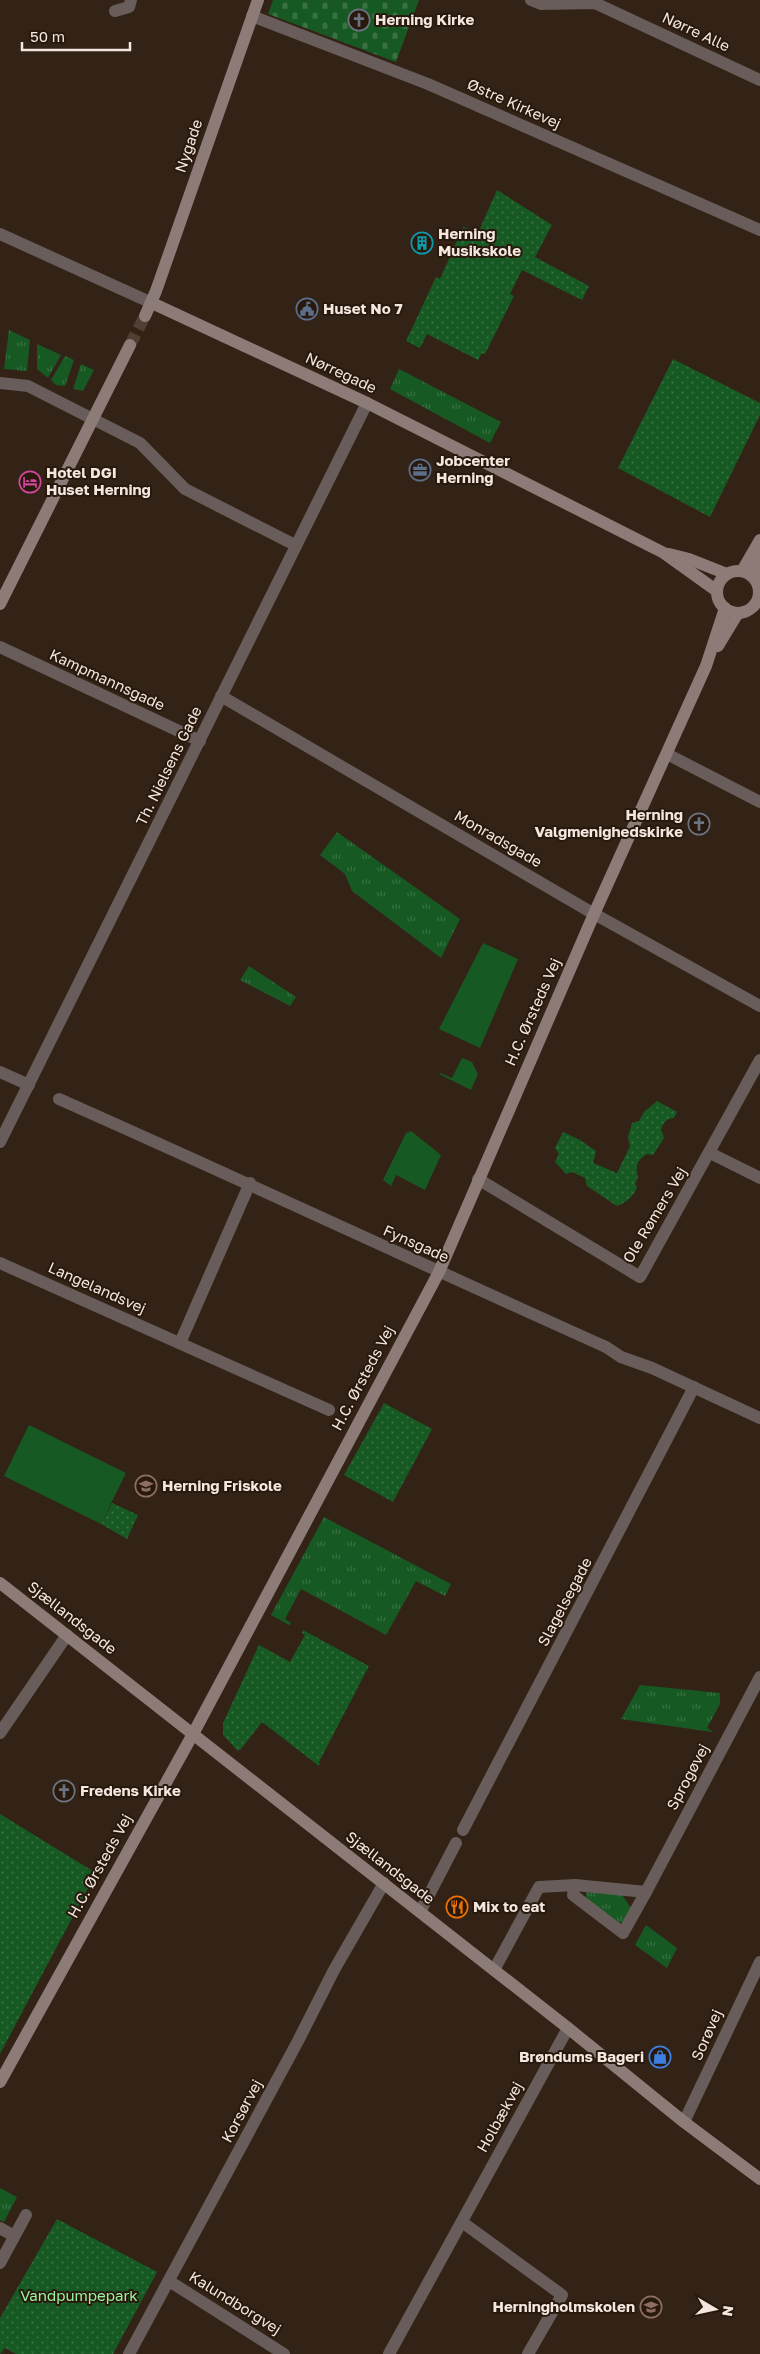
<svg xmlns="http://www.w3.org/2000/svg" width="760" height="2354" font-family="'Golos Text',sans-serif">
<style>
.grass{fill:url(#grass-tufts)}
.cemetery{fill:url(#cemetery-stones)}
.park{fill:url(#park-dots)}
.garden{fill:#175923}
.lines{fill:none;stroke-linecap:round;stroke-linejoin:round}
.secondary-tunnel{stroke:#504034;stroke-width:12;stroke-dasharray:12 6;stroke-linecap:butt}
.street{stroke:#685d5b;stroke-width:12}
.secondary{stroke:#8d7b78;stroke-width:12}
.labels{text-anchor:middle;stroke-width:4;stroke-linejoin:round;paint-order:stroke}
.poi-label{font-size:15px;font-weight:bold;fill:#f3e7df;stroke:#29190d;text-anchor:start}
.street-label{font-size:15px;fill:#f3e7df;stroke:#29190d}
.park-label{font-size:15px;fill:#98f3a1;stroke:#29190d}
</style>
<defs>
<pattern id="grass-tufts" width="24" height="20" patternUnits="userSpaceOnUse" patternTransform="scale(1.25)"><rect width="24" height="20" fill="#175923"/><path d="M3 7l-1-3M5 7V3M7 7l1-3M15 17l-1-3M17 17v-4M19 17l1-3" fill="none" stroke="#397142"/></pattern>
<pattern id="cemetery-stones" width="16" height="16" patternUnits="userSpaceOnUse" patternTransform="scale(1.25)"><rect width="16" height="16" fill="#175923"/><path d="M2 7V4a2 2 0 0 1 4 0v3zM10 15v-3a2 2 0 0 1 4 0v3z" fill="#397142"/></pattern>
<pattern id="park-dots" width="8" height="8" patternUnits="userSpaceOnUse" patternTransform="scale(1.25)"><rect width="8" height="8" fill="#175923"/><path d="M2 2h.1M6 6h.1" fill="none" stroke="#397142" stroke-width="1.8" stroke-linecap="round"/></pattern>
</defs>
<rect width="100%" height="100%" fill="#332216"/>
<g class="grass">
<polygon points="9,330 30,340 27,371 4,369"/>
<polygon points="37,344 61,355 48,378 37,369"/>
<polygon points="65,356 74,360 65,386 56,385 51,380"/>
<polygon points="81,364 94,370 83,391 73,389"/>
<polygon points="399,369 501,422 490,443 390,389"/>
<polygon points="337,832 460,919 441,958 352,891 345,874 320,855"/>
<polygon points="249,966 296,997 290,1006 240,980"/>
<polygon points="324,1517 451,1584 445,1596 416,1581 386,1635 301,1589 285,1619 291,1623 289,1625 271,1615"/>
<polygon points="640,1685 720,1693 720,1704 707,1728 712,1731 712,1732 621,1719"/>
<polygon points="586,1892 622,1895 632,1909 623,1923 618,1922 586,1898"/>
<polygon points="646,1925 677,1948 667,1968 635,1945"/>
<polygon points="0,2188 17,2197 4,2222 0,2220"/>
</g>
<polygon class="cemetery" points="273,0 419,0 396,62 268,14"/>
<g class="park">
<polygon points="497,190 552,225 535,257 589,286 582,300 522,270 510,294 514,296 485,354 482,353 478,360 427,334 420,348 406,341 436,277 440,279 463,227 478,233"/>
<polygon points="673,359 760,403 760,415 710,517 618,468"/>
<path d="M 657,1101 L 677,1112 L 674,1118 C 666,1118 663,1124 661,1130 L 664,1138 L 653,1155 L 647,1154 C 637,1160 635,1166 638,1177 L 635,1184 L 637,1187 C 633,1197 627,1202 617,1206 L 587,1186 L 585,1178 L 572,1172 L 566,1174 L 555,1162 L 559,1154 L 555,1148 L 563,1132 L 580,1140 L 596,1151 L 593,1163 L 617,1173 L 630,1146 L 628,1137 L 632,1123 L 639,1121 L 644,1112 Z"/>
<polygon points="384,1403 432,1429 393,1502 344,1475"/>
<polygon points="112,1503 138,1515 127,1539 101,1524"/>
<polygon points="303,1630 369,1666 319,1762 320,1764 319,1766 262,1722 241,1749 238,1751 223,1735 223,1723 259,1645 290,1662 305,1635 302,1633"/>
<polygon points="0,1814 96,1873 0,2054"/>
<polygon points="57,2219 157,2272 113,2354 16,2354 5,2348 0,2354 0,2318"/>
</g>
<g class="garden">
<polygon points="483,943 518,959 480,1048 439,1029"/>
<polygon points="462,1058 472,1062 478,1074 471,1090 439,1074 440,1073 452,1078"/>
<polygon points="411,1131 441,1155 425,1190 396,1175 391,1186 383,1180 406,1133"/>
<polygon points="29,1425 126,1473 101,1524 4,1476"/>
</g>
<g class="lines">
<polyline class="secondary-tunnel" points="130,345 145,316"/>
<g class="street">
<polyline points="531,0 541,4 595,3 760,80"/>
<polyline points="115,11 129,7 131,0"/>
<polyline points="252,16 428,84 760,230"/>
<polyline points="0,234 152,303"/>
<polyline points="0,383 28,386 140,443 185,489 295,545"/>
<polyline points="0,647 200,741"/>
<polyline points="221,696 589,911 760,1006"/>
<polyline points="667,754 760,802"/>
<polyline points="0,1072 29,1085"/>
<path d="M 59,1099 C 242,1180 423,1265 606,1347 L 621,1357 L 652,1368 L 760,1418"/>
<polyline points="0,1142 367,403"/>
<polyline points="710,1153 760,1178"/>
<polyline points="478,1179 640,1277 760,1060"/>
<polyline points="0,1263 329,1410"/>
<polyline points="180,1343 250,1183"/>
<polyline points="0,1733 67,1635"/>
<polyline points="463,1830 694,1387"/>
<polyline points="575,1885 573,1895 623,1933 646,1892"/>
<polyline points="420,1912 456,1843"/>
<polyline points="494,1970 539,1887 575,1885 646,1892 760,1677"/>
<polyline points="684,2122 760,1962"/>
<polyline points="462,2222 562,2295 528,2354"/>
<polyline points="0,2228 14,2236"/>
<polyline points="0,2263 26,2215"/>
<polyline points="169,2281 284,2354"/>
<polyline points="129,2354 298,2041 334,1970 384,1883"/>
<polyline points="389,2354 568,2028"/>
</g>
<g class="secondary">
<polyline points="152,303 367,403 664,553 717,591"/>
<polyline points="145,316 156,291 258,0"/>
<polyline points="669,554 689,559 727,574"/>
<polyline points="742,571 760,540"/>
<circle cx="738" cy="592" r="21"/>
<polyline points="754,577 760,558"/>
<polyline points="0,604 130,345"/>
<polyline points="718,646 738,613"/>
<polyline points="0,1583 568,2028 684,2122 760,2179"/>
<polyline points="0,2082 193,1734 439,1272 594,914 706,666 725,608"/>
</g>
</g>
<defs>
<g id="church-ring" transform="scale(1.125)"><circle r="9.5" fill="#29190d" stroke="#6b7280" stroke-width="1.5"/><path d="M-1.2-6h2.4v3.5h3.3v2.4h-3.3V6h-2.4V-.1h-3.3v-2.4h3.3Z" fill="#6b7280"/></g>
<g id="building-ring" transform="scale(1.125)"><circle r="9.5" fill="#29190d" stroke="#0f9aa8" stroke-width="1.5"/><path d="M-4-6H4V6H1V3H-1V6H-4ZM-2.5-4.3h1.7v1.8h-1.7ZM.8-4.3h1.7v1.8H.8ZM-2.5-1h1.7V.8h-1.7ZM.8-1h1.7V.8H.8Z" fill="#0f9aa8"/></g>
<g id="civic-ring" transform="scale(1.125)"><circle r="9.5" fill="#29190d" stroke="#5c6f8a" stroke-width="1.5"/><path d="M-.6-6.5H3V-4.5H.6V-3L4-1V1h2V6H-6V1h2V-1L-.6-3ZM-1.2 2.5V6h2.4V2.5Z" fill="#5c6f8a"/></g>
<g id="office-ring" transform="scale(1.125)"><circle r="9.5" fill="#29190d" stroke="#5c6f8a" stroke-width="1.5"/><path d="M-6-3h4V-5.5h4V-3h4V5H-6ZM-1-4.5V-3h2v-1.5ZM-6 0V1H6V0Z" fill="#5c6f8a"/></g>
<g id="hotel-ring" transform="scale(1.125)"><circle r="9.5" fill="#29190d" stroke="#d1479c" stroke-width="1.5"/><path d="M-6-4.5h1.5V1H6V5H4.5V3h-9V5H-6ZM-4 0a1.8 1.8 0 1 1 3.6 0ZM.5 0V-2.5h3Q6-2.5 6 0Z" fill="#d1479c"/></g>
<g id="school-ring" transform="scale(1.125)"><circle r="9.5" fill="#29190d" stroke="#8d6e63" stroke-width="1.5"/><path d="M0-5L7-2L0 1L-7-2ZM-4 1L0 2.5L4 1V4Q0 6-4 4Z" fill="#8d6e63"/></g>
<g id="restaurant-ring" transform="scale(1.125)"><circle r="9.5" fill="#29190d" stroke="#e8710a" stroke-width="1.5"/><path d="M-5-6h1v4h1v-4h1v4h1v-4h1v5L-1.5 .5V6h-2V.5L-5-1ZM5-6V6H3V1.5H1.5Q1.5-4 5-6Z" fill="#e8710a"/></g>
<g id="shop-ring" transform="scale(1.125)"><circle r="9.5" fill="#29190d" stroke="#3f7fe0" stroke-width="1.5"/><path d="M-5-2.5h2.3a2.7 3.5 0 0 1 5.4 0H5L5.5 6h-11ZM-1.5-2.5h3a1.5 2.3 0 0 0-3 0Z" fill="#3f7fe0"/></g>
</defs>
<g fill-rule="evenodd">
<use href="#church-ring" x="359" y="20"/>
<use href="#building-ring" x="422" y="243"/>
<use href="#civic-ring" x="307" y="309"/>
<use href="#office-ring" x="420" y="470"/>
<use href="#hotel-ring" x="30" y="482"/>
<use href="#church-ring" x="699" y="824"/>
<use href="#school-ring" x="146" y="1486"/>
<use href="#church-ring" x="64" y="1791"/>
<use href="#restaurant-ring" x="457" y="1907"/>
<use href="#shop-ring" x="660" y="2057"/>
<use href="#school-ring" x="651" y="2307"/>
</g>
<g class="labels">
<g class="poi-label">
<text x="375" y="25">Herning Kirke</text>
<text x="438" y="239">Herning<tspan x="438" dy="17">Musikskole</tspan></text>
<text x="323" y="314">Huset No 7</text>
<text x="436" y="466">Jobcenter<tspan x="436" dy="17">Herning</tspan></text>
<text x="46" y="478">Hotel DGI<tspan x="46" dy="17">Huset Herning</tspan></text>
<text x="683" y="820" text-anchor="end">Herning<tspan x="683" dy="17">Valgmenighedskirke</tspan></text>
<text x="162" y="1491">Herning Friskole</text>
<text x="80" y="1796">Fredens Kirke</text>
<text x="473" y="1912">Mix to eat</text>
<text x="644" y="2062" text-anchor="end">Brøndums Bageri</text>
<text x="635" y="2312" text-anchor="end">Herningholmskolen</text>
</g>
<g class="street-label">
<text transform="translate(696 32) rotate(25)" y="5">Nørre Alle</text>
<text transform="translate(514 104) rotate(24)" y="5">Østre Kirkevej</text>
<text transform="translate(189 146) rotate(-71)" y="5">Nygade</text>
<text transform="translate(341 373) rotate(25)" y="5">Nørregade</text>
<text transform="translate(107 680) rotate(25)" y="5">Kampmannsgade</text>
<text transform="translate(169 766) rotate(-64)" y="5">Th. Nielsens Gade</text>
<text transform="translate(498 839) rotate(30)" y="5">Monradsgade</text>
<text transform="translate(533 1012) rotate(-66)" y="5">H.C. Ørsteds Vej</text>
<text transform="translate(655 1215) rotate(-59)" y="5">Ole Rømers Vej</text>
<text transform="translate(416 1244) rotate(24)" y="5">Fynsgade</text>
<text transform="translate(97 1288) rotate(24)" y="5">Langelandsvej</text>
<text transform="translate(363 1378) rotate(-62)" y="5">H.C. Ørsteds Vej</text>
<text transform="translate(565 1602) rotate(-62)" y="5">Slagelsegade</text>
<text transform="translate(72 1618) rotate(38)" y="5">Sjællandsgade</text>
<text transform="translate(688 1777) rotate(-62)" y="5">Sprogøvej</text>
<text transform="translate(100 1866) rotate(-61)" y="5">H.C. Ørsteds Vej</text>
<text transform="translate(390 1868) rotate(38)" y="5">Sjællandsgade</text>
<text transform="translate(707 2035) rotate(-66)" y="5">Sorøvej</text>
<text transform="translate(242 2111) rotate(-62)" y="5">Korsørvej</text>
<text transform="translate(500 2117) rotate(-61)" y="5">Holbækvej</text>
<text transform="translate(235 2303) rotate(32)" y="5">Kalundborgvej</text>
</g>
<g class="park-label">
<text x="79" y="2301">Vandpumpepark</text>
</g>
</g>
<g transform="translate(715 2309) rotate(99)" stroke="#29190d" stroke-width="4" paint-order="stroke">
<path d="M0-4L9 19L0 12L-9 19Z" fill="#f3e7df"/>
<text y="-8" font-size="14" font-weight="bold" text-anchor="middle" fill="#f3e7df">N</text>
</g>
<path d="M22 42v8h108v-8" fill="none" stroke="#f3e7df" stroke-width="2.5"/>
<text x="30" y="42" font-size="15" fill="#f3e7df" stroke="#29190d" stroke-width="4" paint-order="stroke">50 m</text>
</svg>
